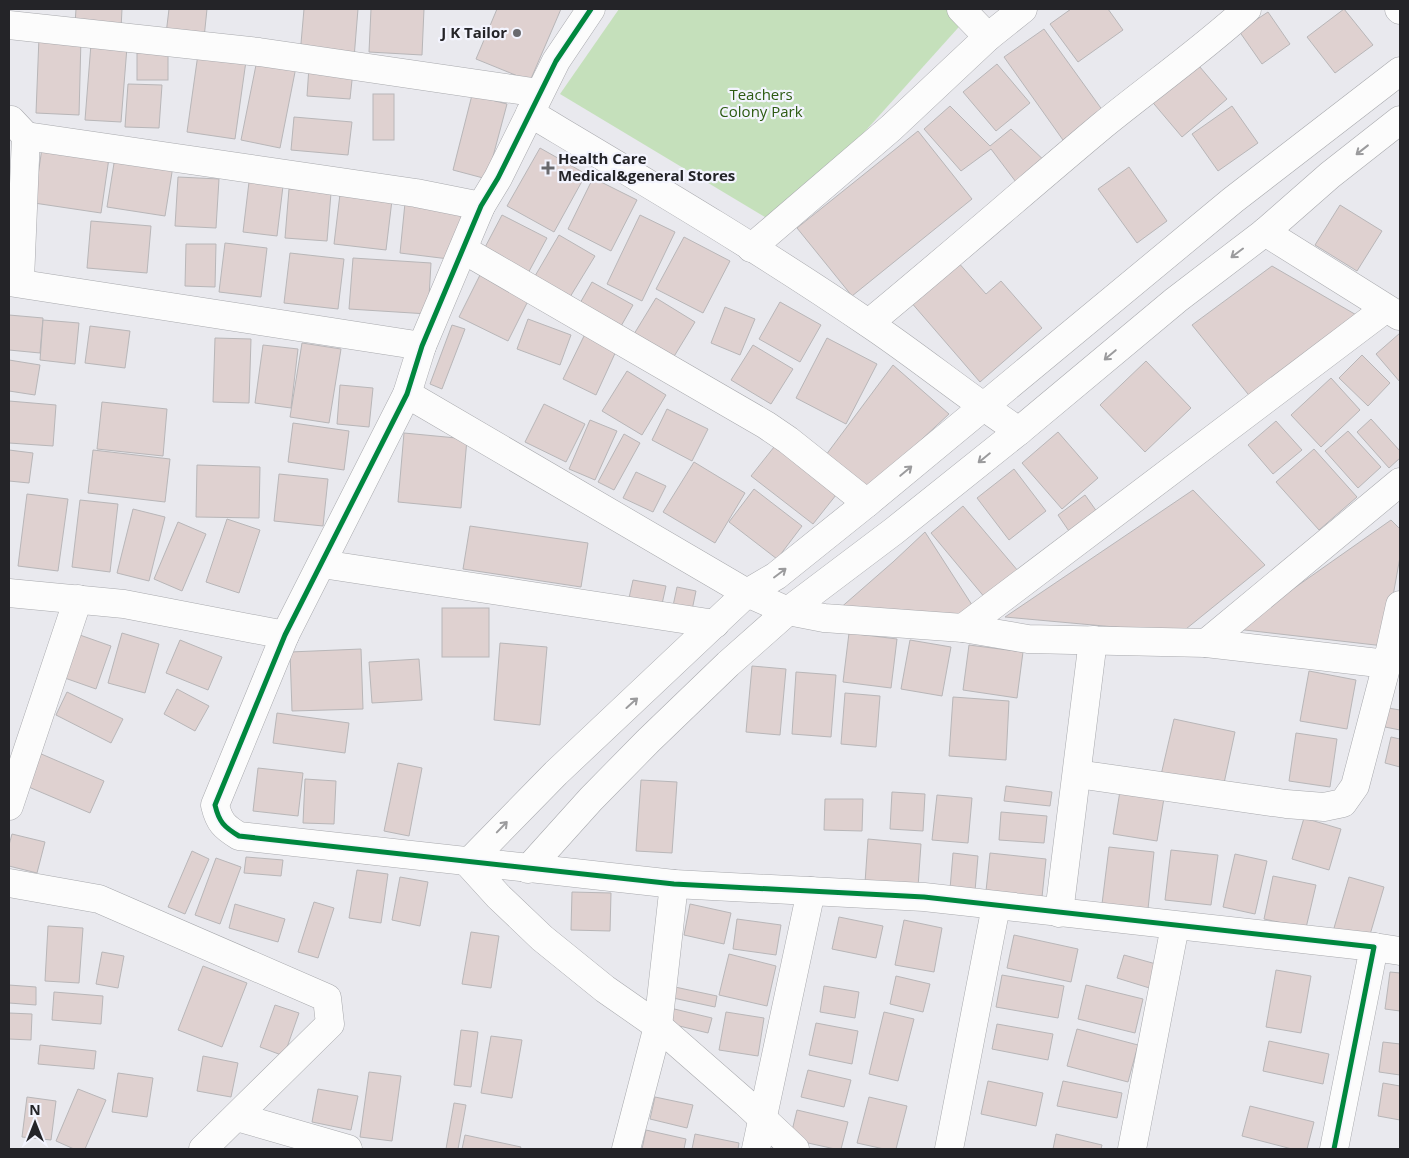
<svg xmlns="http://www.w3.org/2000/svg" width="1409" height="1158" font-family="'Open Sans',sans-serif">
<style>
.green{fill:#c5e0bb}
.building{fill:#dfd1d0;stroke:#b8b6b8}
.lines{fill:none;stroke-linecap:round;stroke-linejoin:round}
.minor-casing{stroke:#a8a9ad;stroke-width:29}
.minor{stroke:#fcfcfc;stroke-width:28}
.cycleway-casing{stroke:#f3f4fe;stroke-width:8}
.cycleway{stroke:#00873e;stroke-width:5}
.oneway{stroke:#9b9b9d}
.poi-dot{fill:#69696d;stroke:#f3f4fe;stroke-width:2}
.labels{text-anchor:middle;stroke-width:4.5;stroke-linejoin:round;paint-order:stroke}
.poi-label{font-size:15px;font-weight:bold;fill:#242428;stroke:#f3f4fe;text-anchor:end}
.park-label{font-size:15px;fill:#2c5a11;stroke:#f3f4fe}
</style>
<rect width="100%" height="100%" fill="#e9e9ee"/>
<polygon class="green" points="619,9 975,9 780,226 560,94"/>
<g class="building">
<polygon points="76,9 122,9 121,29 75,24"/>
<polygon points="169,9 207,9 204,38 166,34"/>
<polygon points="304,9 358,9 354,58 300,55"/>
<polygon points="371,9 424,9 422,55 369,52"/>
<polygon points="497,9 561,9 530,81 476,59"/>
<polygon points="1071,9 1108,9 1123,30 1078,62 1050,24"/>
<polygon points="1344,9 1373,45 1335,73 1307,37"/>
<polygon points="1268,12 1290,44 1262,64 1239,31"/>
<polygon points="1044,29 1103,111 1063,140 1004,57"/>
<polygon points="39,37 81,38 79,115 36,113"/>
<polygon points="91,44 127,47 121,122 85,120"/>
<rect x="137" y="53" width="31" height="27"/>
<polygon points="198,54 246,61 235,139 187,132"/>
<polygon points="257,60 296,67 280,148 241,140"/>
<polygon points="1194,60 1227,99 1182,137 1149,98"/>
<polygon points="997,64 1030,103 996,131 963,92"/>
<polygon points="309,67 353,71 350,99 307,96"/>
<polygon points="128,84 162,85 159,128 125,127"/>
<rect x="373" y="94" width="21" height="46"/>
<polygon points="472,95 507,104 487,179 453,170"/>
<polygon points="950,106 990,146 1011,129 1049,165 1019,186 991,149 961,171 924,129"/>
<polygon points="1232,106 1258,143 1218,171 1192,134"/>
<polygon points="294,117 352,122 348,155 291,150"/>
<polygon points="918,131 972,199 852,296 797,228"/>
<polygon points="42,148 109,158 101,213 34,203"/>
<polygon points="540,148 586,174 554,232 507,206"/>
<polygon points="115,157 173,166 165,216 107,207"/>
<polygon points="1129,167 1167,221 1137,243 1098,189"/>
<polygon points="178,177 219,179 216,228 175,226"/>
<polygon points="593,178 637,200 611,251 568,229"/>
<polygon points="249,182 283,186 277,236 243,232"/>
<polygon points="289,189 331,193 327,241 285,238"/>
<polygon points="340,194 392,200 386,250 334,244"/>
<polygon points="405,203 462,209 457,260 400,253"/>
<polygon points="1340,205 1382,231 1357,271 1315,245"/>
<polygon points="502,215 547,238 526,277 482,253"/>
<polygon points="640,215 675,232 642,301 607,284"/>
<polygon points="91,221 151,226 147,273 87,268"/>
<polygon points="559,235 595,256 570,297 535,276"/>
<polygon points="684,237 730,261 703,313 656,289"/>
<polygon points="225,243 267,248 261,297 219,292"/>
<polygon points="186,244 216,244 215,287 185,286"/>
<polygon points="290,253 344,259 338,309 284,303"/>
<polygon points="353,258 431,263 428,314 349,309"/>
<polygon points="957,261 986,294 1001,281 1042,328 980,382 910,301"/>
<polygon points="1272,266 1377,327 1265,415 1192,325"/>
<polygon points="484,267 533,291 508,341 459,317"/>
<polygon points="592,282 633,305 616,335 575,312"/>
<polygon points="656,298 695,322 670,363 631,339"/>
<polygon points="780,302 821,325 800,362 759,339"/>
<polygon points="725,307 755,319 740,355 711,343"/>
<polygon points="9,315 43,318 40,353 9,350"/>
<polygon points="528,319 571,335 560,365 517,349"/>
<polygon points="43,320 79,323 75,364 40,360"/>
<polygon points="452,325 465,329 442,389 430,384"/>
<polygon points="90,326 130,331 125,368 85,363"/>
<polygon points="1400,333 1400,382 1376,354"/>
<polygon points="585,334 617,349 596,395 563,379"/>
<polygon points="215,338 251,339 249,403 213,402"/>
<polygon points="827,338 877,364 846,424 796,398"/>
<polygon points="302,343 341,349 329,423 290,417"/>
<polygon points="263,345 298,349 291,408 255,403"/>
<polygon points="753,345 793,369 771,404 731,380"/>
<polygon points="1362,355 1390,383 1368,406 1339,378"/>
<polygon points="9,360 40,365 35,395 9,391"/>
<polygon points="1146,361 1191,408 1145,452 1100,405"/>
<polygon points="893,365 949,414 863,494 823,459"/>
<polygon points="627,371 666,395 642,435 602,411"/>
<polygon points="1331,378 1360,410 1321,447 1291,415"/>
<polygon points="340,385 373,388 369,427 337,424"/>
<polygon points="9,401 56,405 53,446 9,443"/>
<polygon points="102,402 167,409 163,456 97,449"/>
<polygon points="544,404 585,424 566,462 525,442"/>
<polygon points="667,409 708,429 692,461 652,440"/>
<polygon points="1371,419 1400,451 1400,458 1389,468 1357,432"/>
<polygon points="590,420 617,431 595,480 569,469"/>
<polygon points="1276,421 1302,450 1273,474 1248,445"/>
<polygon points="293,423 349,431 344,470 288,462"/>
<polygon points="1348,431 1381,467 1358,488 1325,451"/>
<polygon points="1058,432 1098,478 1062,509 1022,463"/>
<polygon points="404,433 467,439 461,508 398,502"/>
<polygon points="624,434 640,443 614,490 598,482"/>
<polygon points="778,442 840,490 813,524 751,476"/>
<polygon points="1314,449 1357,497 1319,530 1276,482"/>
<polygon points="9,450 33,453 29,483 9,481"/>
<polygon points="93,450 170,459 165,502 88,493"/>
<polygon points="694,462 745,493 715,543 663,512"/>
<polygon points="197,465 260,467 259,518 196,517"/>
<polygon points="1014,469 1046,511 1009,540 977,498"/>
<polygon points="636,472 666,486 653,512 623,498"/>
<polygon points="279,474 328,479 323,526 274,521"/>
<polygon points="754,489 802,526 777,559 729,522"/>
<polygon points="1193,490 1265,565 1181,633 1005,617"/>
<polygon points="27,494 68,499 58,571 18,566"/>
<polygon points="1085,495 1105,523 1077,543 1058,515"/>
<polygon points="80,500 118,504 110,572 72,567"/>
<polygon points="963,506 1024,578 991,605 931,533"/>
<polygon points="133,509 165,517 149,581 117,573"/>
<polygon points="227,519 260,530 239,593 206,582"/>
<polygon points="1391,520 1400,529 1400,557 1384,646 1236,629"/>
<polygon points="178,522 206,534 182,591 154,579"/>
<polygon points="470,526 588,543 581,587 463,569"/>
<polygon points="925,532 983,622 838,610 893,562"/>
<polygon points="633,580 666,586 662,604 629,598"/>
<polygon points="677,587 696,591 692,610 673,606"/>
<rect x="442" y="608" width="47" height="49"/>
<polygon points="122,633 159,644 145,693 108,683"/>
<polygon points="849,633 897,639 891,688 843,682"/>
<polygon points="77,634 111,646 96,689 62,677"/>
<polygon points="180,640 222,657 208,690 166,673"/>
<polygon points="910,640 951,647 942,696 901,689"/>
<polygon points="500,643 547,647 540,725 494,720"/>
<polygon points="969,645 1023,652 1017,698 963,690"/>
<polygon points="361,649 363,709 292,711 290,652"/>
<polygon points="419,659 422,700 372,703 369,662"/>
<polygon points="752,666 786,669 780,735 746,732"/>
<polygon points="1309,671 1356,680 1347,729 1300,721"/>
<polygon points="796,672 836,675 831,737 792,734"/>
<polygon points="177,689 209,706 195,731 164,714"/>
<polygon points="67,692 123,719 111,743 56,715"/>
<polygon points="845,693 880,696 876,747 841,744"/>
<polygon points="953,697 1009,701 1006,760 949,756"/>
<polygon points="1388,708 1400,710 1400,730 1385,727"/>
<polygon points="277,713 349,723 345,753 273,743"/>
<polygon points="1174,719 1235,732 1223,788 1161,775"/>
<polygon points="1296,733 1337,739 1330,787 1289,781"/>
<polygon points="1391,737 1400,739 1400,767 1385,763"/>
<polygon points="39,753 104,781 90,813 24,785"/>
<polygon points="398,763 422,768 409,836 384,831"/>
<polygon points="258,768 303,773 298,816 253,811"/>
<polygon points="305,779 336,781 334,824 303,823"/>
<polygon points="641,780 677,782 672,853 636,851"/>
<polygon points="1006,786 1052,792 1050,806 1004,801"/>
<polygon points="1120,791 1164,798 1157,841 1113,834"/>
<polygon points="892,792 925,794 923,831 890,829"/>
<polygon points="937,795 972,798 968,843 932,840"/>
<polygon points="825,799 863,799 862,831 824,830"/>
<polygon points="1001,812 1047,816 1044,843 999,840"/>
<polygon points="1304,818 1341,829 1329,870 1292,859"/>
<polygon points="12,834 45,842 37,873 9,866 9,845"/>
<polygon points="868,839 921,844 918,887 865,883"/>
<polygon points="1109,847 1154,852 1148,909 1102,904"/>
<polygon points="1171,850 1218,855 1211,905 1165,900"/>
<polygon points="192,851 209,859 185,914 168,907"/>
<polygon points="953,853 978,856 975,891 950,889"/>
<polygon points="990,853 1046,859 1042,897 986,891"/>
<polygon points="1235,854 1267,861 1255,914 1223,907"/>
<polygon points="246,857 283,860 281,876 244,873"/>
<polygon points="216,858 241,867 220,924 195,915"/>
<polygon points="357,870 388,874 381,923 349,918"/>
<polygon points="1273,876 1316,885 1306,928 1264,919"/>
<polygon points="400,877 428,882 420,926 392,920"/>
<polygon points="1349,877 1384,887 1369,938 1334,928"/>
<polygon points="572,892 611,893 610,931 571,930"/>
<polygon points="314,902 334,908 318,958 298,952"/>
<polygon points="235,904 285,919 278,942 229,928"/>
<polygon points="690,904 731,913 724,944 684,935"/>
<polygon points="839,917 883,926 876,958 832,949"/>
<polygon points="737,919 781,925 776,955 733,949"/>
<polygon points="904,920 942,928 934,972 895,965"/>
<polygon points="48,926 83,928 79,983 45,981"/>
<polygon points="471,932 499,936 491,988 462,984"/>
<polygon points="1014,935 1078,949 1071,982 1007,968"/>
<polygon points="102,952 124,956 118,988 96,984"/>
<polygon points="729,954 776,966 767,1006 719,995"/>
<polygon points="1124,955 1163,966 1156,990 1117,978"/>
<polygon points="203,966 247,983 222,1047 178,1030"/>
<polygon points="1276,970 1311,976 1301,1033 1266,1027"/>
<polygon points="1390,972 1400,973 1400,1011 1385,1009"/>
<polygon points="1002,975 1064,986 1058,1018 996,1007"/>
<polygon points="896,976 930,984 923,1012 890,1004"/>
<polygon points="9,985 36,987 36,1005 9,1003"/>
<polygon points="1086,985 1143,999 1135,1033 1078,1019"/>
<polygon points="824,986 859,992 855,1018 820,1012"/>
<polygon points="675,987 717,996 715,1007 673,998"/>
<polygon points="54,992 103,996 101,1024 52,1020"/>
<polygon points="275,1005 299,1013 284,1056 260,1047"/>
<polygon points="666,1007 712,1018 708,1033 663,1022"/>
<polygon points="726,1012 764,1018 758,1056 719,1050"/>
<polygon points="884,1012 914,1019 898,1081 869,1074"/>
<polygon points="9,1013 32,1014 31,1040 9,1039"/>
<polygon points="816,1023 858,1031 852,1064 809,1055"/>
<polygon points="997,1024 1053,1034 1048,1060 992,1049"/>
<polygon points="1077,1029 1138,1045 1128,1082 1067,1066"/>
<polygon points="461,1030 478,1032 471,1087 454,1085"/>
<polygon points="491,1036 522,1040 512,1098 481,1093"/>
<polygon points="1269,1041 1329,1054 1323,1084 1263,1071"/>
<polygon points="1383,1042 1400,1044 1400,1075 1379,1072"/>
<polygon points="40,1045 96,1051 94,1069 38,1064"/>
<polygon points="203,1056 238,1063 231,1097 197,1091"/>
<polygon points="808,1070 851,1080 844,1107 801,1097"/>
<polygon points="369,1072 401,1076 392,1141 360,1137"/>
<polygon points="118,1073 153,1078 147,1117 112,1112"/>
<polygon points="988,1081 1043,1093 1036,1126 981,1114"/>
<polygon points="1063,1081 1122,1093 1117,1118 1057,1106"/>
<polygon points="1383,1083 1400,1086 1400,1120 1378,1116"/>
<polygon points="78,1089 106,1100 85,1149 74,1149 56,1141"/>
<polygon points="318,1089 358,1096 351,1130 312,1122"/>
<polygon points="27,1097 56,1101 51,1140 22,1137"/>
<polygon points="655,1097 693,1105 687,1128 650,1119"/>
<polygon points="869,1097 907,1106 896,1149 884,1149 857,1143"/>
<polygon points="454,1103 466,1105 458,1149 446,1149"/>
<polygon points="1250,1106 1314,1122 1307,1149 1292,1149 1242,1136"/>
<polygon points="797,1110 848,1122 841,1149 835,1149 790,1139"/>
<polygon points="646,1130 686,1139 684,1149 642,1149"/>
<polygon points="695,1134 739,1143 738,1149 692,1149"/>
<polygon points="1056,1134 1102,1145 1101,1149 1053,1149"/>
<polygon points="465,1135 521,1147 520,1149 462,1149"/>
</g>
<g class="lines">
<g class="minor-casing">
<g id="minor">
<path d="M 591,9 L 556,61 L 498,178 L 481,206 L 422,346 L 407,394 L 285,635 L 215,805 C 219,822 224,827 239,836 L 674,884 L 924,897 L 1374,947 L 1334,1149"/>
<polyline points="961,9 988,37"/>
<polyline points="1399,9 1400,10"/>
<polyline points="9,25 259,52 539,93"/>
<path d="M 530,113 C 644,181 758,248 868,323 C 919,357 967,397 1019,431"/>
<polyline points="26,136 416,193 481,206"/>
<polyline points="1265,232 1399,316"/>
<polyline points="751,248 891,128 988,37 1023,9"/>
<polyline points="464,250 766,425 788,440 867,503"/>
<polyline points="9,280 20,280 26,136 11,120"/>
<polyline points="9,282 422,346"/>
<path d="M 869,323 C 948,258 1024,191 1103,125 C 1151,86 1202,50 1247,9"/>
<polyline points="407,394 747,593 788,611 824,618 963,628 1028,639 1206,643 1400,482"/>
<polyline points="322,564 715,624"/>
<polyline points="9,593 124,604 285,635"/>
<polyline points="963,628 1385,309"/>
<polyline points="1206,643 1387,664 1400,605"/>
<polyline points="1077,774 1286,804 1324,807 1343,803 1355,786 1387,664"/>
<polyline points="9,806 78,599"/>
<polyline points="468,863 556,773 747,593 776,576 867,503 1233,200 1400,71"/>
<polyline points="468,863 498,896 542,938 605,989 658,1026 746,1103 795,1149"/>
<polyline points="528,869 591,799 648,741 728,664 788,611 894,531 1019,431 1176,300 1265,232 1330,175 1400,120"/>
<polyline points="9,883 99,899 327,998 330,1024 203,1149"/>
<polyline points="1059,913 1093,640"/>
<polyline points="1374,947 1400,951"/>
<polyline points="237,1117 348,1149"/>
<polyline points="626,1149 658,1026 674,884"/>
<polyline points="756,1149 811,891"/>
<polyline points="949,1149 996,906"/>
<polyline points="1132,1149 1175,926"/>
</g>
</g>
<use href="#minor" class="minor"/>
<g class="cycleway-casing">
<path id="cycleway" d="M 591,9 L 556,61 L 498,178 L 481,206 L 422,346 L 407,394 L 285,635 L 215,805 C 219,822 224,827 239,836 L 674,884 L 924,897 L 1374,947 L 1334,1149"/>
</g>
<use href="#cycleway" class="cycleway"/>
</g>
<defs><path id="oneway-shaft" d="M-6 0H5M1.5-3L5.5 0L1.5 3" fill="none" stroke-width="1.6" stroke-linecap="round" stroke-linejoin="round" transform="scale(1.25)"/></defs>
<g class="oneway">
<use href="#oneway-shaft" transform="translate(1362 150) rotate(142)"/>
<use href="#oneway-shaft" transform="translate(1237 253) rotate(143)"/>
<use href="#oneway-shaft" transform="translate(1110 355) rotate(140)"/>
<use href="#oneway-shaft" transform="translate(984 458) rotate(141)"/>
<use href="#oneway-shaft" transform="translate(906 471) rotate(-40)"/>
<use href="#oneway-shaft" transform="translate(780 573) rotate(-37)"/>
<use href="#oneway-shaft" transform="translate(632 703) rotate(-42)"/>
<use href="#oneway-shaft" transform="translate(502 827) rotate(-46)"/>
</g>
<g class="poi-dot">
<circle cx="517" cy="33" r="5"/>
<path d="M545.5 160.5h5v5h5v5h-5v5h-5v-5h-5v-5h5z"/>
</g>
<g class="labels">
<g class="poi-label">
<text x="507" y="38">J K Tailor</text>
<text x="558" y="164" text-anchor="start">Health Care<tspan x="558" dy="17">Medical&amp;general Stores</tspan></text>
</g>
<g class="park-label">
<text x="761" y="100">Teachers<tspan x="761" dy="17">Colony Park</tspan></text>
</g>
</g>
<rect width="1409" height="1158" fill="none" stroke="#242428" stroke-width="20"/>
<g transform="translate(35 1123)" stroke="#f3f4fe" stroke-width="4" paint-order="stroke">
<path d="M0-4L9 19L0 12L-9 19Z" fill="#242428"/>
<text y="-8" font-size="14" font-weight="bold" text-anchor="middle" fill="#242428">N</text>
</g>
</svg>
